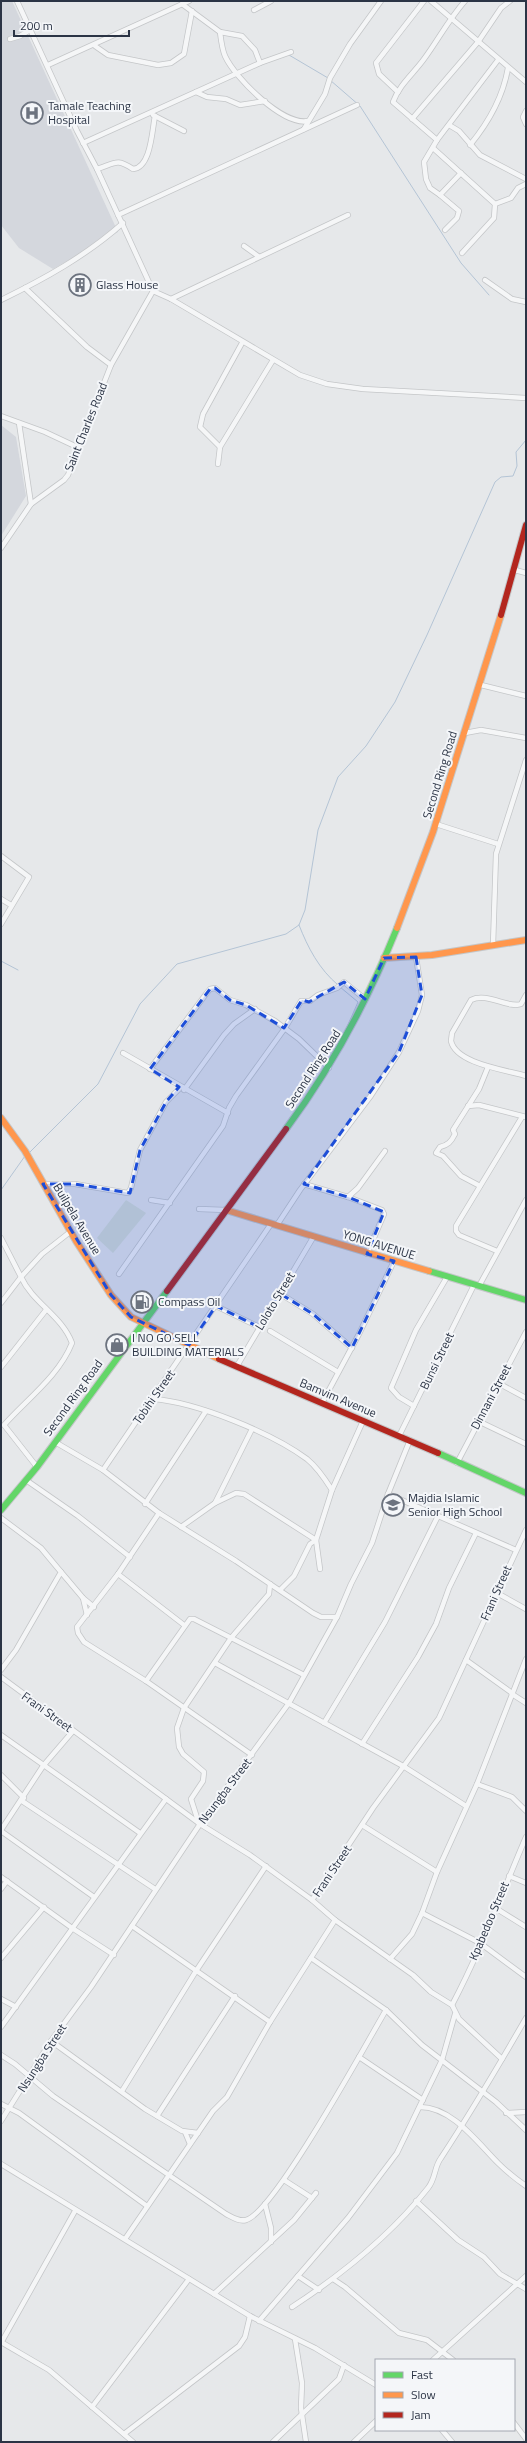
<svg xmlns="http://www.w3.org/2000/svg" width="527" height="2443" font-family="'Titillium Web',sans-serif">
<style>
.built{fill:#d4d7dd}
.green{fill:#d6ded6}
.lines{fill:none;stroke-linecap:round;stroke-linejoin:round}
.stream{stroke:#b4c4d5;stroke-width:1}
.street-casing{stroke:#c4c6c8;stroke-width:6}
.fast-casing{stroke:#c4c6c8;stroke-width:8}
.slow-casing{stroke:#c4c6c8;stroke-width:8}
.jam-casing{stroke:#c4c6c8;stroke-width:8}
.street{stroke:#f5f6f7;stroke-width:4.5}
.fast{stroke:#63d668;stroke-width:6}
.slow{stroke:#ff974d;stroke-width:6}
.jam{stroke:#b3261e;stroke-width:6}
.marked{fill:#1d4ed8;fill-opacity:0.2;stroke:#1d4ed8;stroke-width:3;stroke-dasharray:8 5;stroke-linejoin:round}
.labels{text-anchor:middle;stroke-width:4;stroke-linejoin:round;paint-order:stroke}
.poi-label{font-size:12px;fill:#2b3445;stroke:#f4f6f9;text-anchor:start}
.street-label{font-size:12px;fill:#2b3445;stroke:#f4f6f9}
</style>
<rect width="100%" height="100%" fill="#e6e8ea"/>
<g class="built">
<polygon points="1,1 12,1 118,232 53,269 19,248 1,225"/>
<polygon points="1,425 16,437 26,496 1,536"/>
</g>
<polygon class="green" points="126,1200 146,1213 113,1253 97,1238"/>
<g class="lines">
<g class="stream">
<polyline points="289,55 328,78"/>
<polyline points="330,80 360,106 461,263 489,295"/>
<path d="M 299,925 C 308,948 319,969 338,985"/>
<polyline points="1,961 18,970"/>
<polyline points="340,987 358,1002 343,1036"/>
<polyline points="29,1153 98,1084 140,1004 177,964 286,934 299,925 305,910 318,830 338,777 366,746 395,702 427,635 495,482 501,477 513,476 517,466 516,452 526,440"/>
<polyline points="255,1167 302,1101"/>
<polyline points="1,1190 25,1156"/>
</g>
<g class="street-casing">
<g id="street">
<polyline points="17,1 77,131 97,169 153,291 171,299 300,375 327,384 363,389 526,398"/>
<polyline points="431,1 526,82"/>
<polyline points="182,4 220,32 242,36 255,50 260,63"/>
<polyline points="254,10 271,1"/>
<path d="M 220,32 C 221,40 222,49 225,56 C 235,78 283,126 308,121"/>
<polyline points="10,39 20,36 30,30"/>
<polyline points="95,46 108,55 158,65 171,63 184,54 192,11"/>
<polyline points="48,65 189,1"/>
<polyline points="196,92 207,97 226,99 240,105 265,101"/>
<polyline points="398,92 379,74 376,63 424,1"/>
<polyline points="526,111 523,117 526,124"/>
<polyline points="153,115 184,131"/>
<polyline points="412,119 478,42 501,8 510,1"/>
<polyline points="449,125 459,131 480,155 526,179"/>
<polyline points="304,129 325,94 330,78 350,44 381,1"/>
<path d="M 437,140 L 393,102 C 399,85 414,73 424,59 C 438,40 449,19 465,1"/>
<polyline points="83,143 260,63 291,52"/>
<path d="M 470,145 C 489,122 503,97 508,68"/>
<polyline points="433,148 495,204 494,218 462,253"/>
<path d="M 97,169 C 116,163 116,158 133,169 C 151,168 152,130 155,116"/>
<polyline points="440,195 430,188 426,179 424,162 437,140 498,60"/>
<polyline points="495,204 511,198 518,188 526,184"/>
<polyline points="118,215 357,105"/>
<polyline points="445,230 457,218 459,211 440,195 461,173"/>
<polyline points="244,246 258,256"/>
<polyline points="485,280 512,299 526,302"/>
<polyline points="25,288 87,347 111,365"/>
<polyline points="171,299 348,215"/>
<path d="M 1,300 C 44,279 86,256 123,223"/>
<polyline points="1,416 45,432 77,447"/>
<polyline points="19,423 31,504"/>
<polyline points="220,447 200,427 203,414 242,343"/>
<polyline points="218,464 220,447 273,360"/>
<polyline points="1,548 31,504 64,480 68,475 111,365 153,291"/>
<polyline points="515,570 526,573"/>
<polyline points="481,685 526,696"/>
<polyline points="465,733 481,730 526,738"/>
<polyline points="436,824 498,844"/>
<polyline points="1,856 29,877 1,924"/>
<polyline points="1,899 11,905"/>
<polyline points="493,945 496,854 526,760"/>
<path d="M 526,995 L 521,1004 C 509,1009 487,992 471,1000 L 452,1033 L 451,1041 C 456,1064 507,1070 526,1076"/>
<polyline points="123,1053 228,1113"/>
<polyline points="150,1069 206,994 210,989 215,988 230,1000 246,1005 275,1021 299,1039 329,1068"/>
<polyline points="184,1090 224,1035 234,1024 255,1009"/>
<polyline points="468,1106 479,1105 526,1117"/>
<polyline points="43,1184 75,1184 128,1193 131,1188 140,1150 166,1102 180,1088"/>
<polyline points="304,1184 348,1197 382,1210 384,1214 367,1254"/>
<path d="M 480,1186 L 461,1176 L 443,1156 L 436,1153 L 440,1147 C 448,1145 451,1142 455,1134 L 453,1130 L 479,1089 L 488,1067"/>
<polyline points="348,1197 358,1188 385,1151"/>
<polyline points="151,1200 170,1203"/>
<polyline points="199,1209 226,1210"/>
<polyline points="277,1225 300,1190 370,1097 399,1052 418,1011 422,995 416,957"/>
<polyline points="1,1238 21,1277 1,1303"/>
<polyline points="497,1251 459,1235 456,1231 456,1226 522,1117"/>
<polyline points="119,1274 223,1126 229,1108 236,1096 285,1028 301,1001 310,1001 318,995 337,988 344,982 365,999"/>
<polyline points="479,1286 526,1200"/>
<polyline points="279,1293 313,1314 352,1348"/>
<polyline points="216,1306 259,1327"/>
<polyline points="270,1331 338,1372"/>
<polyline points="237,1366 314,1236"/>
<polyline points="1,1367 46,1310"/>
<polyline points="498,1383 526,1398"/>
<path d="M 153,1399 C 196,1402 272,1433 307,1459 C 317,1467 325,1479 332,1490"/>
<polyline points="322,1403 359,1334 394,1261"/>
<polyline points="414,1406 399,1397 391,1388 416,1330 447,1277"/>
<polyline points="478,1421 526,1444"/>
<polyline points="399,1436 474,1285"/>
<polyline points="55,1442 103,1470 159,1513 236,1561 313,1613 321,1617 337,1617"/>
<polyline points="457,1463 526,1332"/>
<path d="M 37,1467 L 4,1425 C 26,1400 59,1376 72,1343 C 62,1316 33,1303 21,1277 L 42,1254 L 70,1232"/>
<polyline points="103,1470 271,1224"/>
<polyline points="26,1480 78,1516 130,1557"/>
<polyline points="388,1494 516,1550"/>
<polyline points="215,1503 236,1493 244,1494 316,1540 320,1569"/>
<polyline points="145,1504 206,1411"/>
<polyline points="159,1513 118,1574 77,1627 78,1633 84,1642 146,1681 252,1755"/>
<polyline points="1,1518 41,1548 61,1572 16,1650 1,1670"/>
<polyline points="181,1527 215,1503 252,1429"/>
<polyline points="61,1572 83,1598 94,1607"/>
<polyline points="118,1574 184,1625"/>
<polyline points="280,1590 294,1576 310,1544 316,1540 332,1490 363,1421"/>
<polyline points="497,1593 526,1609"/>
<polyline points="83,1598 87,1615"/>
<polyline points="466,1660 512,1693"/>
<polyline points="215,1663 403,1766 466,1806"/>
<polyline points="1,1677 200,1824 250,1855 312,1900 373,1808 439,1718 526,1530"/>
<polyline points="146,1681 190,1619 194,1619 304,1675"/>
<polyline points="512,1694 526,1703"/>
<polyline points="324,1723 385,1622 438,1516"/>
<polyline points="1,1735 140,1833"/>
<polyline points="362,1744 418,1657 436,1624 449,1588 476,1533"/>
<polyline points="1,1775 24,1798"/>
<polyline points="477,1784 512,1797 526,1811"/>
<polyline points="22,1801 155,1889"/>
<polyline points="199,1824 191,1799 203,1781 204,1772 183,1754 179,1747 177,1728 184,1708 231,1638 269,1594 270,1584"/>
<polyline points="362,1825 437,1872"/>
<polyline points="1,1830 43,1766 73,1731"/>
<polyline points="1,1831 94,1897"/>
<polyline points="509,1876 526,1883"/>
<polyline points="1,1877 72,1928 114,1955"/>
<polyline points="1,1889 7,1881"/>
<polyline points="312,1900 335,1920 413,1975 431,1992 452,2005 459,2019 502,2059"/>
<polyline points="497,1909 526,1927"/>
<polyline points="422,1913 480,1943 526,1977"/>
<polyline points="132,1926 270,2022"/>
<polyline points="1,1958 44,1907"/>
<polyline points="311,1958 386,2010 422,2045 496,2102 526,2130"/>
<polyline points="390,1959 412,1934 422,1913 437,1872 477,1784 526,1659"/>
<polyline points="1,1999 16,2007"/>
<path d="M 452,2005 C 481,1950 502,1893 526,1837"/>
<polyline points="1,2027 166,1799"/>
<polyline points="51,2041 145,2109 182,2131 198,2133"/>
<path d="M 1,2055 L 15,2064 L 53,2096 L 226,2214 C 232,2217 239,2222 246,2220 C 274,2213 367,2042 386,2010"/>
<polyline points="359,2057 423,2100"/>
<polyline points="122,2091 196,1971 266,1866"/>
<polyline points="1,2104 19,2113 147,2206"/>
<path d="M 420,2107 C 452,2107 477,2142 498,2163 C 506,2171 516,2179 526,2186"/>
<polyline points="506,2113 526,2112"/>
<polyline points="157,2116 235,1996"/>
<polyline points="1,2121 51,2041 91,1987 200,1824 289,1703 337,1617 351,1584 372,1543 388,1494 410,1440"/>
<polyline points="185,2132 190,2144"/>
<polyline points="1,2164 250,2316 315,2348 376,2385"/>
<polyline points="284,2180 312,2198"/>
<polyline points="416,2201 458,2240 484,2257 500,2274 526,2289"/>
<polyline points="265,2204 271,2228 271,2242"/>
<polyline points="125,2239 213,2111 227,2097 270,2022 335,1920"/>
<polyline points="298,2276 319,2290"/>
<polyline points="333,2279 345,2287 399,2333 427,2340 453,2360"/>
<polyline points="214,2294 294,2220 316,2193"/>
<path d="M 292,2307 C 341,2275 391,2235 428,2188 C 436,2178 434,2167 441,2158 C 471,2112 499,2065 526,2018"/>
<polyline points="259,2321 348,2218 397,2153 442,2060 455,2014"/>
<polyline points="295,2339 302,2383 301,2408 306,2442"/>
<polyline points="1,2342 49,2370 133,2442"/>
<polyline points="1,2343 75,2211"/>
<polyline points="433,2360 526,2276"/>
<polyline points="92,2407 189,2279"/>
<polyline points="514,2423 526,2439"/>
<polyline points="442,2430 452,2442"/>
<polyline points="124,2434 239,2346 245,2337 250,2316"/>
<polyline points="273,2442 339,2379 344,2365"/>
<polyline points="354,2442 376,2421"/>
</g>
</g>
<g class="fast-casing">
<g id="fast">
<path d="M 286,1129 C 332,1067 368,1000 397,928"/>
<polyline points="429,1271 526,1300"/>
<polyline points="438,1453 526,1493"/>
<polyline points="1,1510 37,1467 167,1291"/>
</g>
</g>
<g class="slow-casing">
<g id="slow">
<polyline points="397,928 433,832 501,615"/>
<polyline points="384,958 432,955 526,940"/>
<polyline points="1,1118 25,1151 76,1241 111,1295 131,1317 219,1359"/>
<polyline points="226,1210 429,1271"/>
</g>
</g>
<g class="jam-casing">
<g id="jam">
<polyline points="501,615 526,525"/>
<polyline points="167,1291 286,1129"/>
<polyline points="219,1359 438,1453"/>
</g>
</g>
<use href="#street" class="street"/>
<use href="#fast" class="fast"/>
<use href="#slow" class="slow"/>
<use href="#jam" class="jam"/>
</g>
<path class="marked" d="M 416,957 L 422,995 L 399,1052 L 304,1184 L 348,1197 L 384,1212 L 367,1254 L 394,1261 L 352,1348 L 313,1314 L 279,1293 L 259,1327 L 216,1306 L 189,1345 L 131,1317 L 111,1295 L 43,1184 L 75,1184 L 130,1193 L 140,1150 L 166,1102 L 179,1087 L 150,1069 L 210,989 L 215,988 L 230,1000 L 246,1005 L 284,1028 L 302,1000 L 309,1002 L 344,982 L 365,999 L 384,958 Z"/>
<defs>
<g id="hospital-ring" transform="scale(1.15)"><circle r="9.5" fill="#f4f6f9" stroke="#6c737f" stroke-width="1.5"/><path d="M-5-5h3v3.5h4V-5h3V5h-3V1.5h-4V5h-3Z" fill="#6c737f"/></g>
<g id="building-ring" transform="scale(1.15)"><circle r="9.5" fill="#f4f6f9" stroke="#6c737f" stroke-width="1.5"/><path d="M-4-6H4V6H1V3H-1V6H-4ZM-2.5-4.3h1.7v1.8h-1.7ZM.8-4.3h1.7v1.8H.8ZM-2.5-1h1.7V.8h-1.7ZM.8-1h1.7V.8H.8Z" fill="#6c737f"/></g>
<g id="fuel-ring" transform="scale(1.15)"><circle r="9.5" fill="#f4f6f9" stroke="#6c737f" stroke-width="1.5"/><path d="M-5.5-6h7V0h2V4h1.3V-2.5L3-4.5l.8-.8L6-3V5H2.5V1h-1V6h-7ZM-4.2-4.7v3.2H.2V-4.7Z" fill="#6c737f"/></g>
<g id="shop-ring" transform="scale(1.15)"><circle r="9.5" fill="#f4f6f9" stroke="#6c737f" stroke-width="1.5"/><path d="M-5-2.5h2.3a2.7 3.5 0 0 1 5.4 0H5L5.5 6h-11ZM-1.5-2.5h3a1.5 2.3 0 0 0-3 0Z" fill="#6c737f"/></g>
<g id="school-ring" transform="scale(1.15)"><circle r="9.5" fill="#f4f6f9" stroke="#6c737f" stroke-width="1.5"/><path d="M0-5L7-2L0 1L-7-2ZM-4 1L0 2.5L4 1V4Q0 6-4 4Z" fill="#6c737f"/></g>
</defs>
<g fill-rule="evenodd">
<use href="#hospital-ring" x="32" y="113"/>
<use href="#building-ring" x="80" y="285"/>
<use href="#fuel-ring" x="142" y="1302"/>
<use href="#shop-ring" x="117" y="1345"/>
<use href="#school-ring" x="393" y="1505"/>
</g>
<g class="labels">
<g class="poi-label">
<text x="48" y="110">Tamale Teaching<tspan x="48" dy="14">Hospital</tspan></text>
<text x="96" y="289">Glass House</text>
<text x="158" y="1306">Compass Oil</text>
<text x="132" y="1342">I NO GO SELL<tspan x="132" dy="14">BUILDING MATERIALS</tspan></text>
<text x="408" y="1502">Majdia Islamic<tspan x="408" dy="14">Senior High School</tspan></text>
</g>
<g class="street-label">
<text transform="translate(86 427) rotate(-68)" y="4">Saint Charles Road</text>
<text transform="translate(440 775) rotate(-73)" y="4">Second Ring Road</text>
<text transform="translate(313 1069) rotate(-57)" y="4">Second Ring Road</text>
<text transform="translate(77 1219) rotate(59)" y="4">Builpela Avenue</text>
<text transform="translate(379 1245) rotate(17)" y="4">YONG AVENUE</text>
<text transform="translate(275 1301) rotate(-59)" y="4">Loloto Street</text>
<text transform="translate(437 1361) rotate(-64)" y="4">Bunsi Street</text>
<text transform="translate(154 1397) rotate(-55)" y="4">Tobihi Street</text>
<text transform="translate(491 1397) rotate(-62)" y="4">Dinnani Street</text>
<text transform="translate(73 1398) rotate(-54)" y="4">Second Ring Road</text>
<text transform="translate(338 1398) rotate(23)" y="4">Bamvim Avenue</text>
<text transform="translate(496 1593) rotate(-66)" y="4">Frani Street</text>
<text transform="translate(47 1712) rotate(36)" y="4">Frani Street</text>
<text transform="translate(225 1791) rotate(-53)" y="4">Nsungba Street</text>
<text transform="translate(332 1871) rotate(-56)" y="4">Frani Street</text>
<text transform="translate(489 1921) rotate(-67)" y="4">Kpabedoo Street</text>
<text transform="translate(42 2058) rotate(-57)" y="4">Nsungba Street</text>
</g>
</g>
<rect width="527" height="2443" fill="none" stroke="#2b3445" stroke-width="4"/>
<rect x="375" y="2359" width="140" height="72" fill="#f4f6f9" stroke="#a4a8b1"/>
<rect x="383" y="2372" width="20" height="6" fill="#63d668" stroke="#a4a8b1"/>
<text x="411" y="2379" font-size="12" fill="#2b3445">Fast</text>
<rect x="383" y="2392" width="20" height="6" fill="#ff974d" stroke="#a4a8b1"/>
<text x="411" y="2399" font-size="12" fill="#2b3445">Slow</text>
<rect x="383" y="2412" width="20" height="6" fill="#b3261e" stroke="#a4a8b1"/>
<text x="411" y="2419" font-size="12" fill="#2b3445">Jam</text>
<path d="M14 30v6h115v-6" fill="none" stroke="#2b3445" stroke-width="2"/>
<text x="20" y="30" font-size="12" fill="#2b3445" stroke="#f4f6f9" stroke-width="3" paint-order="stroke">200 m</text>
</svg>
